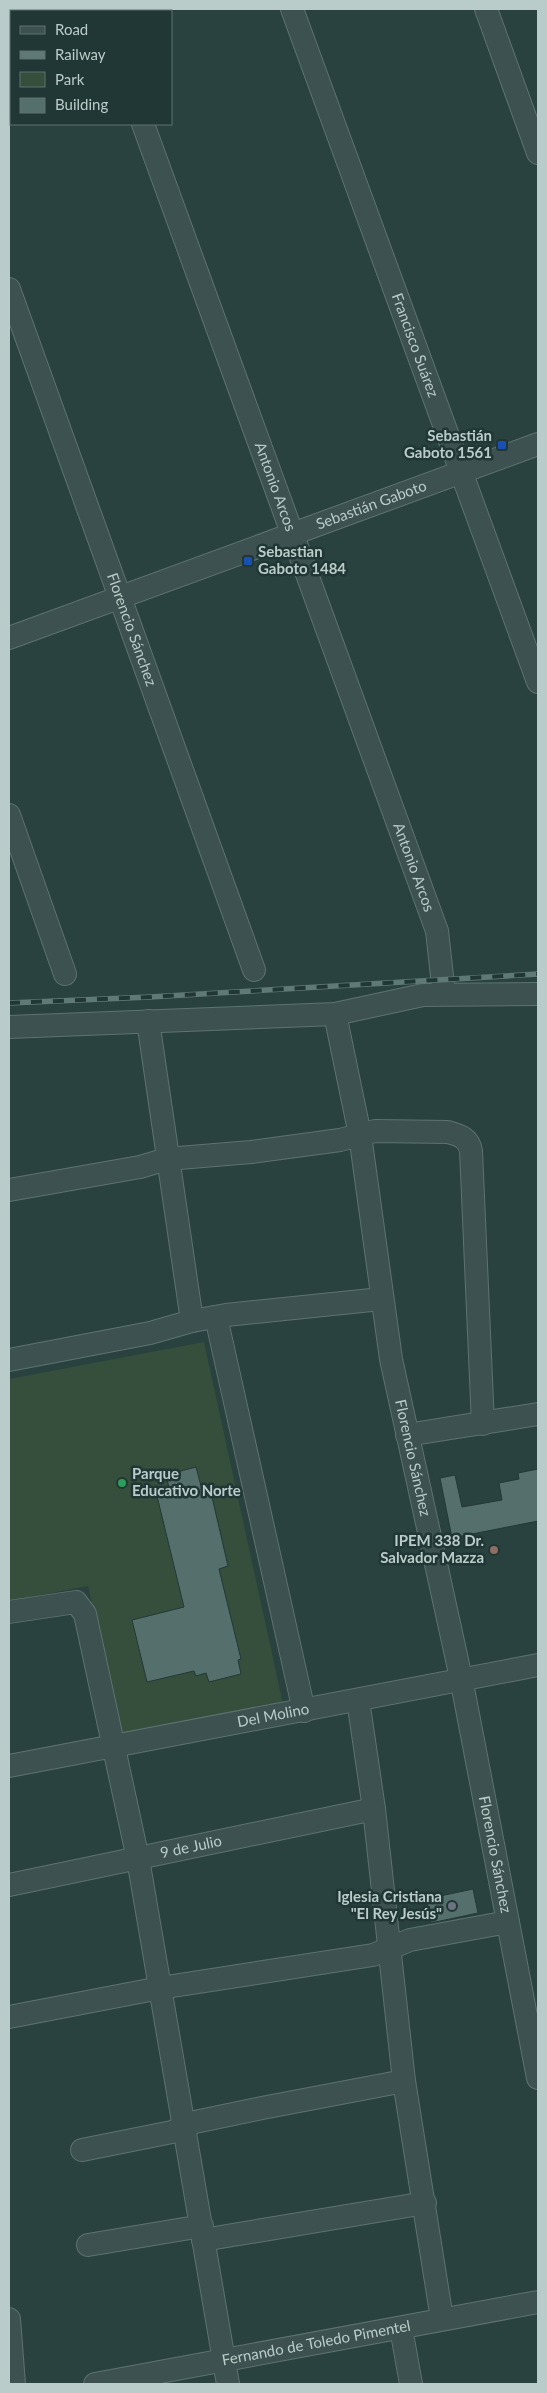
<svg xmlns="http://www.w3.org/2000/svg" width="547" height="2393" font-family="Lato,sans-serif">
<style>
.green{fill:#364e3c}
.building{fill:#546f6c;stroke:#233937}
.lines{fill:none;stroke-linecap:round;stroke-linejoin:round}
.minor-casing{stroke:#5e7270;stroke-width:24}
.minor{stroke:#3d5250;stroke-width:22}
.rail-casing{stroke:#5f7976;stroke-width:5.5}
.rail{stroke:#213735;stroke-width:4;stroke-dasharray:11;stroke-linecap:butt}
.transit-dot{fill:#1a4fb4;stroke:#213735;stroke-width:2}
.leisure-dot{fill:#2e9e5b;stroke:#213735;stroke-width:2}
.education-dot{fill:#8d6e63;stroke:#213735;stroke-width:2}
.worship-dot{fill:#6b7280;stroke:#213735;stroke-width:2}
.labels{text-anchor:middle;stroke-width:5;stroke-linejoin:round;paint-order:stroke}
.street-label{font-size:15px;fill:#baccca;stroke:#213735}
.poi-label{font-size:15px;font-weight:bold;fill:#baccca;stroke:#213735;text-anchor:end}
</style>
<rect width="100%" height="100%" fill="#29423f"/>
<polygon class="green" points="204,1342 283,1704 121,1736 88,1586 9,1601 9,1379"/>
<g class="building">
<polygon points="196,1467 201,1486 209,1484 228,1566 219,1569 241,1659 238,1660 241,1674 209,1682 206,1673 196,1676 194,1671 147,1682 132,1620 184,1607 157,1496 170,1492 166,1475"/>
<polygon points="538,1469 538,1521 452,1538 440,1478 455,1475 462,1507 502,1500 499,1483 519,1479 518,1473"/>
<polygon points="473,1889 478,1913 431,1923 426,1899"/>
</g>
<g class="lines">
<g class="minor-casing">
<g id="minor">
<polyline points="102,9 103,11"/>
<path id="s1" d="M 292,9 L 538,682"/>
<polyline points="486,9 538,153"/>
<path id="s2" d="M 143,124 L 437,931 L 444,994"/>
<path id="s3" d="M 9,289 L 254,970"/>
<path id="s4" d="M 9,638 L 538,444"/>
<polyline points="9,815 65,974"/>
<path id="s5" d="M 335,1014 L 360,1135 L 391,1359 L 461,1678 L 538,2078"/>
<polyline points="148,1021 192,1321"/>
<polyline points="9,1027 335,1014 423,995 538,994"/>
<path d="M 9,1190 L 140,1167 L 167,1159 L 251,1152 L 340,1140 L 375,1131 L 448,1132 C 459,1135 469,1138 471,1151 L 483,1424"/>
<polyline points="216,1317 304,1711"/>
<polyline points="9,1360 150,1333 192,1321 226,1315 381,1299"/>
<polyline points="407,1435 538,1414"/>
<polyline points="9,1612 76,1602 85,1614 138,1859 228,2384"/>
<polyline points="358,1700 374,1809 404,2081 442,2319"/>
<path id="s6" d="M 9,1766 L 538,1665"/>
<path id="s7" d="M 9,1885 L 374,1809"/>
<polyline points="9,2017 160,1988 373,1955 410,1940 508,1922"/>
<polyline points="82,2150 172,2132 195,2122 262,2108 404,2081"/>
<polyline points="203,2240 425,2203"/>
<polyline points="88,2245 202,2226"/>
<polyline points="9,2319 14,2384"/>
<polyline points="401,2328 411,2384"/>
<path id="s8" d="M 95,2384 L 538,2302"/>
</g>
</g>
<use href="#minor" class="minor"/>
<g class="rail-casing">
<polyline id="rail" points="9,1003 150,997 538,974"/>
</g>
<use href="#rail" class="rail"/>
</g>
<g class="transit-dot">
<rect x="497" y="440" width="10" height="10" rx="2.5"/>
<rect x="243" y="556" width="10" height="10" rx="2.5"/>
</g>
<circle class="leisure-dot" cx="122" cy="1483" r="5"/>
<circle class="education-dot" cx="494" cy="1550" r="5"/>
<circle class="worship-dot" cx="452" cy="1906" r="5"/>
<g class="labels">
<g class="street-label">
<text dy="5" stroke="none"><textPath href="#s1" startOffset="358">Francisco Suárez</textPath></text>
<text dy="5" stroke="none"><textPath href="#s2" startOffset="386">Antonio Arcos</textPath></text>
<text dy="5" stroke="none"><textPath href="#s4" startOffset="386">Sebastián Gaboto</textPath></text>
<text dy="5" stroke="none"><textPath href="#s3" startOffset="362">Florencio Sánchez</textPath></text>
<text dy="5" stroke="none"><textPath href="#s2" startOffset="791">Antonio Arcos</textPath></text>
<text dy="5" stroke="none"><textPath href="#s5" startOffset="451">Florencio Sánchez</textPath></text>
<text dy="5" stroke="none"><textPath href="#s6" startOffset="269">Del Molino</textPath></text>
<text dy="5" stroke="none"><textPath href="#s7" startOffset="186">9 de Julio</textPath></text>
<text dy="5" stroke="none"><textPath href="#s5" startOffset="856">Florencio Sánchez</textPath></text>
<text dy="5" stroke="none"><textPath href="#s8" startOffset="225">Fernando de Toledo Pimentel</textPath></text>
</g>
<g class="poi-label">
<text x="492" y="441">Sebastián<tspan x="492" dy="17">Gaboto 1561</tspan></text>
<text x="258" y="557" text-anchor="start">Sebastian<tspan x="258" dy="17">Gaboto 1484</tspan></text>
<text x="132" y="1479" text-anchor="start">Parque<tspan x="132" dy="17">Educativo Norte</tspan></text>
<text x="484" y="1546">IPEM 338 Dr.<tspan x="484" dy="17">Salvador Mazza</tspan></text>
<text x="442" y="1902">Iglesia Cristiana<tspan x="442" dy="17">"El Rey Jesús"</tspan></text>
</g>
</g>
<rect width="547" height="2393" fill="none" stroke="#baccca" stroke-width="20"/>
<rect x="10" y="10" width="162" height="115" fill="#213735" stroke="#5e7371"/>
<rect x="20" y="26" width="25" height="8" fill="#3d5250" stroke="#5e7371"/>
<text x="55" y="35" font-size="15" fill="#baccca">Road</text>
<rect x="20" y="51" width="25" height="8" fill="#5f7976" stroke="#5e7371"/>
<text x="55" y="60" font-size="15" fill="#baccca">Railway</text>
<rect x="20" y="72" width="25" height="15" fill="#364e3c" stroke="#5e7371"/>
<text x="55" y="85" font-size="15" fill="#baccca">Park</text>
<rect x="20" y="98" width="25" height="15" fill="#546f6c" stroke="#5e7371"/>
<text x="55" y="110" font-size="15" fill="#baccca">Building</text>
</svg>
